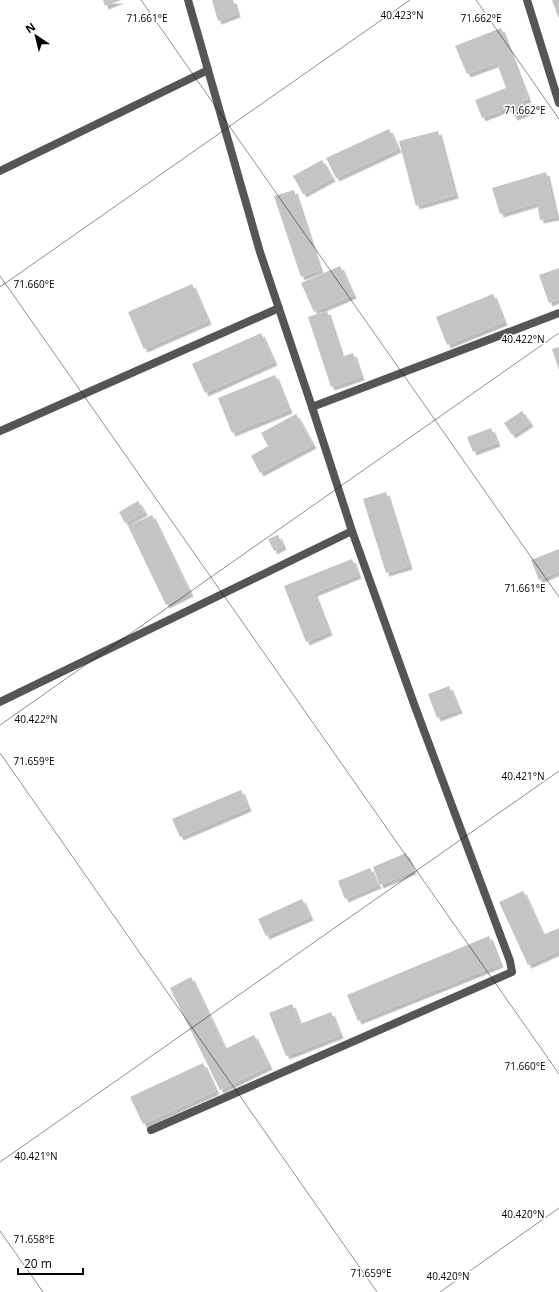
<svg xmlns="http://www.w3.org/2000/svg" width="559" height="1292" font-family="'Open Sans',sans-serif">
<style>
.building{fill:#c4c4c4;filter:url(#shadow)}
.lines{fill:none;stroke-linecap:round;stroke-linejoin:round}
.minor{stroke:#555;stroke-width:8}
.ticks{fill:none;stroke:#000;stroke-width:1;stroke-opacity:0.45}
.ticks-label{font-size:10px;text-anchor:middle;fill:#000;stroke:#fff;stroke-width:3;stroke-linejoin:round;paint-order:stroke}
</style>
<defs>
<filter id="shadow"><feDropShadow dx="3.5" dy="3.5" stdDeviation="0" flood-color="#0004"/></filter>
</defs>
<rect width="100%" height="100%" fill="#fff"/>
<g class="building">
<polygon points="103,0 121,0 105,6"/>
<polygon points="212,0 233,0 237,14 218,21"/>
<polygon points="552,0 559,0 559,19"/>
<polygon points="501,28 528,99 522,101 527,112 514,117 510,107 482,118 475,100 506,88 497,63 467,74 455,46"/>
<polygon points="389,129 398,149 336,178 326,158"/>
<polygon points="438,131 455,195 416,206 399,141"/>
<polygon points="322,160 332,178 303,194 293,176"/>
<polygon points="546,172 556,217 540,220 537,203 500,214 492,188"/>
<polygon points="294,190 320,270 301,277 274,196"/>
<polygon points="340,266 353,295 314,312 301,283"/>
<polygon points="559,268 559,299 549,303 539,275"/>
<polygon points="192,284 208,321 144,349 128,312"/>
<polygon points="493,294 504,322 447,345 436,317"/>
<polygon points="327,311 342,357 353,353 361,377 331,387 308,317"/>
<polygon points="261,333 274,362 205,393 192,364"/>
<polygon points="559,347 559,370 552,349"/>
<polygon points="275,375 289,410 232,433 218,398"/>
<polygon points="522,411 530,423 512,435 504,423"/>
<polygon points="296,414 313,445 260,473 251,456 268,446 261,433"/>
<polygon points="491,428 497,443 473,452 467,437"/>
<polygon points="386,492 409,566 386,573 363,499"/>
<polygon points="138,501 144,512 125,523 119,512"/>
<polygon points="152,515 190,593 166,605 128,526"/>
<polygon points="278,535 283,546 274,551 268,539"/>
<polygon points="559,549 559,571 539,580 531,560"/>
<polygon points="352,559 358,575 314,593 329,632 306,642 284,586"/>
<polygon points="449,686 459,710 437,718 428,694"/>
<polygon points="241,790 248,808 180,837 172,819"/>
<polygon points="406,853 413,871 380,885 373,867"/>
<polygon points="370,868 378,885 345,899 338,881"/>
<polygon points="523,891 543,935 559,928 559,951 528,965 499,902"/>
<polygon points="302,899 310,917 266,936 258,919"/>
<polygon points="489,936 500,964 358,1021 347,995"/>
<polygon points="191,977 225,1049 254,1035 269,1066 220,1090 170,988"/>
<polygon points="292,1004 300,1024 331,1012 340,1035 286,1056 269,1013"/>
<polygon points="203,1063 216,1091 143,1124 130,1097"/>
</g>
<g class="lines">
<g class="minor">
<polyline points="188,0 260,252 312,407 559,313"/>
<polyline points="527,0 559,103"/>
<polyline points="0,171 208,70"/>
<polyline points="0,431 279,308"/>
<polyline points="0,702 352,531 312,407"/>
<polyline points="151,1130 512,972 510,961 414,704 352,531"/>
</g>
</g>
<path class="ticks" d="M 141,0 L 559,597M 476,0 L 559,119M 0,276 L 559,1074M 0,287 L 410,0M 0,725 L 559,333M 0,753 L 377,1292M 0,1162 L 559,771M 0,1231 L 43,1292M 440,1292 L 559,1208"/>
<g class="ticks-label">
<text x="402" y="19">40.423°N</text>
<text x="147" y="22">71.661°E</text>
<text x="481" y="22">71.662°E</text>
<text x="525" y="114">71.662°E</text>
<text x="34" y="288">71.660°E</text>
<text x="523" y="343">40.422°N</text>
<text x="525" y="592">71.661°E</text>
<text x="36" y="723">40.422°N</text>
<text x="34" y="765">71.659°E</text>
<text x="523" y="780">40.421°N</text>
<text x="525" y="1070">71.660°E</text>
<text x="36" y="1160">40.421°N</text>
<text x="523" y="1218">40.420°N</text>
<text x="34" y="1243">71.658°E</text>
<text x="371" y="1277">71.659°E</text>
<text x="448" y="1280">40.420°N</text>
</g>
<g transform="translate(36 36) rotate(325)" stroke="#ffffff" stroke-width="3" paint-order="stroke">
<path d="M0-3L7 15L0 10L-7 15Z" fill="#000000"/>
<text y="-6" font-size="11" font-weight="bold" text-anchor="middle" fill="#000000">N</text>
</g>
<path d="M18 1268v6h65v-6" fill="none" stroke="#000000" stroke-width="2"/>
<text x="24" y="1268" font-size="12" fill="#000000" stroke="#ffffff" stroke-width="3" paint-order="stroke">20 m</text>
</svg>
